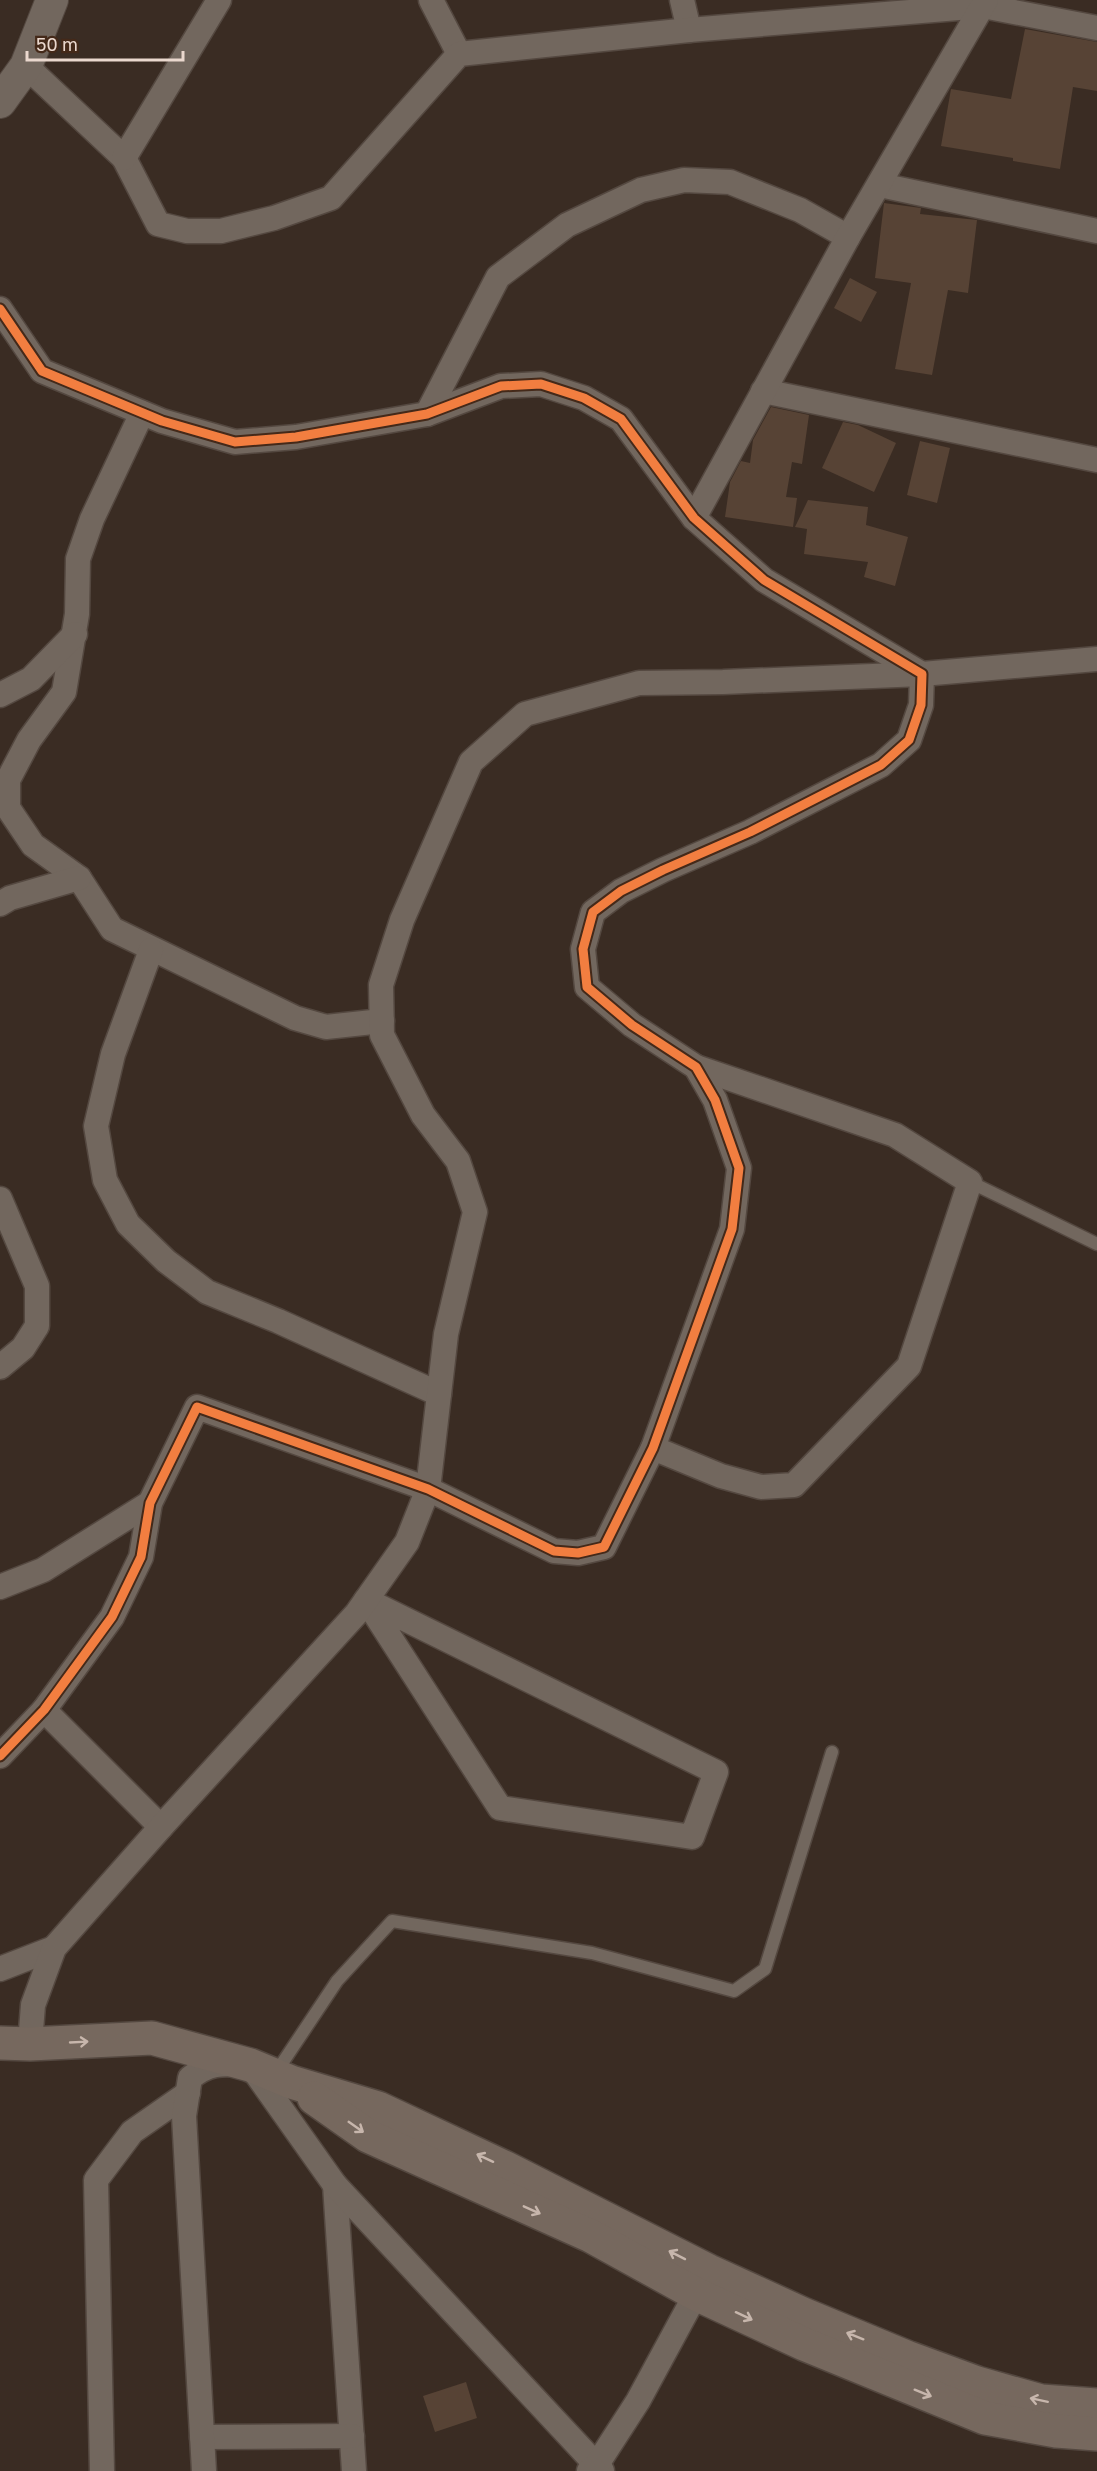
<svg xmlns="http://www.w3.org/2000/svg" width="1097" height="2471" font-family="'Golos Text',sans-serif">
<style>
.building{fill:#574335}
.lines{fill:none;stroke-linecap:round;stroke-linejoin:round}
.service-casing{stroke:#544840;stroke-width:15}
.minor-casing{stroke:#544840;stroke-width:27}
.tertiary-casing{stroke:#544840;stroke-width:34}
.secondary-casing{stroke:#544840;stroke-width:36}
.service{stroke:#72675e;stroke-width:12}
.minor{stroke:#72675e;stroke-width:24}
.tertiary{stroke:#72675e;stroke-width:32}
.secondary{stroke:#76685e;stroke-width:33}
.cycleway-casing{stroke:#442919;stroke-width:13}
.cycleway{stroke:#f27e40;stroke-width:9}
.oneway{stroke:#c7b6ac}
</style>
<rect width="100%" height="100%" fill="#3a2c23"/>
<g class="building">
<polygon points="1025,29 1097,42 1097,91 1073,87 1060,169 1013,161 1013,158 941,146 951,89 1011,99"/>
<polygon points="884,203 921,208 920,214 977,220 968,293 948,290 932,375 895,369 911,283 875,278"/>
<polygon points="850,278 877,292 861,322 834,308"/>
<polygon points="771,407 809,415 802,464 792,462 786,497 797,498 793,527 725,517 730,482 741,461 750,463 753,440"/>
<polygon points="843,422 858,425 896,443 874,492 822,468"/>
<polygon points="920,441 950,448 937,503 907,495"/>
<polygon points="808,500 868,507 866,525 908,537 895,586 864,577 868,562 804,554 807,529 795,527"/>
<polygon points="466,2382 477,2418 435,2432 423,2396"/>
</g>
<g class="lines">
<g class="service-casing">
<g id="service">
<polyline points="970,1182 1097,1244"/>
<polyline points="275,2074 337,1981 392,1921 592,1953 734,1991 765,1969 832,1752"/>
</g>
</g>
<g class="minor-casing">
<g id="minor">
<polyline points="431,0 459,54"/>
<polyline points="682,0 689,30"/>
<polyline points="26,66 124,158 158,224 187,231 221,231 274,218 331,198 459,54 689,30 983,6 1097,28"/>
<polyline points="124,158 219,0"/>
<polyline points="880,185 1097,231"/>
<polyline points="0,309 42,371 162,421 235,442 296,437 427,414 501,386 541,384 584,398 621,419 694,518 764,580 922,674 921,705 909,740 881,765 750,832 663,870 621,891 593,912 583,949 587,987 632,1025 696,1067 715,1100 739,1168 732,1229 653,1448 604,1547 578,1553 554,1551 428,1489 197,1407 150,1503 141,1557 112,1617 44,1710 0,1756"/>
<polyline points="763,391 1097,460"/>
<polyline points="142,413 92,519 78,559 77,614 64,692 29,740 8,780 8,808 33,845 79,878 112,929 295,1018 326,1027 382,1021"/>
<polyline points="427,414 498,277 567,225 641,190 684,180 730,182 800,210 848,237"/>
<polyline points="694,518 848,237 986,0"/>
<polyline points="0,695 31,679 75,634"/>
<polyline points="0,904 10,898 79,878"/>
<polyline points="151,950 113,1054 96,1126 105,1180 128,1224 166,1261 207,1292 278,1321 439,1394"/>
<polyline points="0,1199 37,1286 37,1326 23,1348 0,1367"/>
<polyline points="653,1448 721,1476 761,1487 794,1485 909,1366 970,1182 895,1135 696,1067"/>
<polyline points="0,1587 43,1570 150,1503"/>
<polygon points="366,1600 716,1772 692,1837 500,1808"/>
<polyline points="44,1710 161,1827"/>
<polyline points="0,1969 54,1948"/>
<polyline points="30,2044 33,2005 54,1948 161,1827 357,1613 407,1542 428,1489 446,1334 475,1212 458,1161 423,1115 382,1035 381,985 402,920 471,762 525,714 639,683 723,682 922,674 1097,659"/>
<polyline points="335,2185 354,2471"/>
<polyline points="202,2437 352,2436"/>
<polyline points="102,2471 96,2180 132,2132 188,2093"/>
<path d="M 204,2471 L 184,2116 L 190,2078 C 211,2061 224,2064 250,2065 L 335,2185 L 602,2471"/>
<polyline points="589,2471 596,2466 638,2401 703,2281"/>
</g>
</g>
<g class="tertiary-casing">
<polyline id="tertiary" points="0,102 26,66 52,0"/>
</g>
<g class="secondary-casing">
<g id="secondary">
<polyline points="0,2043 30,2044 152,2038 250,2065 291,2082 378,2108 506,2168 709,2271 803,2314 909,2358 977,2383 1041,2401 1097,2405"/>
<polyline points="314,2098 368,2136 591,2236 696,2294 804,2344 985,2418 1056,2431 1097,2434"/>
</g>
</g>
<use href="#service" class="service"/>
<use href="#minor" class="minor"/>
<use href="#tertiary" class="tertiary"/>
<use href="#secondary" class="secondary"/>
<g class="cycleway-casing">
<polyline id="cycleway" points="0,309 42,371 162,421 235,442 296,437 427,414 501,386 541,384 584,398 621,419 694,518 764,580 922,674 921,705 909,740 881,765 750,832 663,870 621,891 593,912 583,949 587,987 632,1025 696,1067 715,1100 739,1168 732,1229 653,1448 604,1547 578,1553 554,1551 428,1489 197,1407 150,1503 141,1557 112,1617 44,1710 0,1756"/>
</g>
<use href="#cycleway" class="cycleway"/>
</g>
<defs><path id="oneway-shaft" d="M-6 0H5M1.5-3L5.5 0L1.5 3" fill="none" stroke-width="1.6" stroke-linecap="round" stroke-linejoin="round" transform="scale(1.5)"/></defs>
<g class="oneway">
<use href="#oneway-shaft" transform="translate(79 2042) rotate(-3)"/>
<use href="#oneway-shaft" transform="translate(356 2127) rotate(35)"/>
<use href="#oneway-shaft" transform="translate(485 2158) rotate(-155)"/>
<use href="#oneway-shaft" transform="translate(532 2210) rotate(24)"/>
<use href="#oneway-shaft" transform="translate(677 2255) rotate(-153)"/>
<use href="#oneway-shaft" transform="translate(744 2316) rotate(25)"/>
<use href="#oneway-shaft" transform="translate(855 2336) rotate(-158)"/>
<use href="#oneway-shaft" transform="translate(923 2393) rotate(22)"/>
<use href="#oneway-shaft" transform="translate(1039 2400) rotate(-168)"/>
</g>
<path d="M27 51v9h156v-9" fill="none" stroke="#ead8ce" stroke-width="3"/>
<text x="36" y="51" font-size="18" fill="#ead8ce" stroke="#442919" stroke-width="4.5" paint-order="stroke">50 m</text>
</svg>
